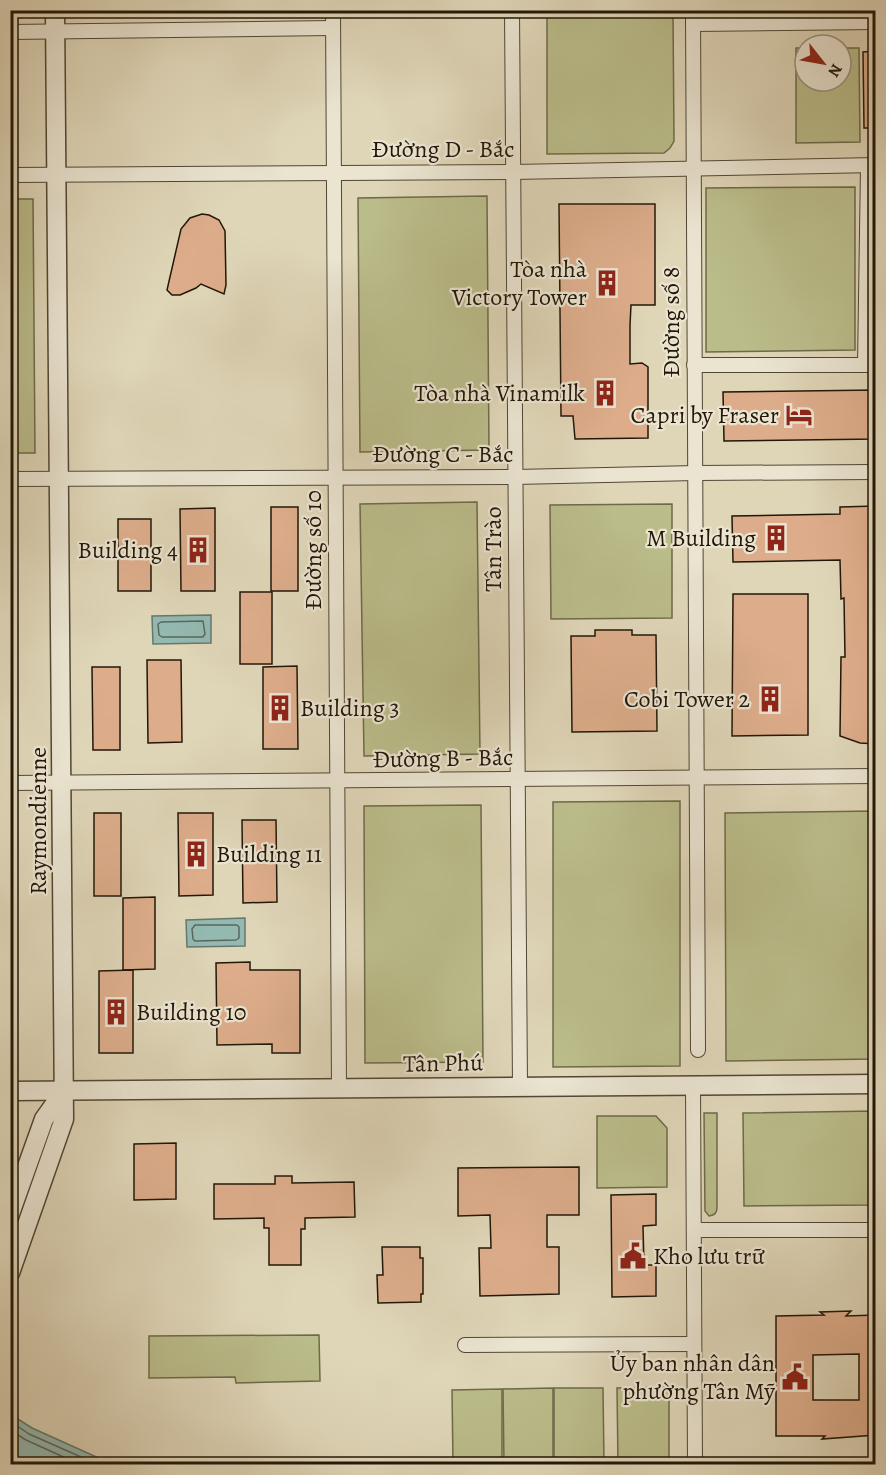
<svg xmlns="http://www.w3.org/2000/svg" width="886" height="1475" font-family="Alegreya,serif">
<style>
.green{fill:#babc8a;stroke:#6e6a49;stroke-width:1.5}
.water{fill:#93b9b1;stroke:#66786d;stroke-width:1.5}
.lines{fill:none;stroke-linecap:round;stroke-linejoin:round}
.shore{stroke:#5a685c;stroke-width:1.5}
.building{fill:#ddad8b;stroke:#221708;stroke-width:1.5;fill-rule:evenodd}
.minor-casing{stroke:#514734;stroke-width:16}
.tertiary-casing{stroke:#514734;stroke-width:21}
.minor{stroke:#eae4d1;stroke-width:14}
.tertiary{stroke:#eae4d1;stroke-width:18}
.labels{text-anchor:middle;stroke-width:4.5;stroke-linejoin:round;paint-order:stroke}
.street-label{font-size:24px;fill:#221708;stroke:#eae4d1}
.poi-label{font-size:24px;fill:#221708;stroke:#eae4d1;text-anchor:end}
</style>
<rect width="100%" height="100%" fill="#dfd6b8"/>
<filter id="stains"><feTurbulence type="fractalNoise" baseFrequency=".00333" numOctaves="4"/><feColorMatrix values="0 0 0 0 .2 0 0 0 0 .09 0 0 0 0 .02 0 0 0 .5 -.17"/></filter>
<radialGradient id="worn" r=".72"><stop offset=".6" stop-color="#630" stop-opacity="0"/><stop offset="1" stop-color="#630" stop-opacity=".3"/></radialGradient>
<g class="green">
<polygon points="547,11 673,11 674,141 670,148 664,153 547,154"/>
<polygon points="796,48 805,48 805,81 841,81 841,48 859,48 860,142 796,143"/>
<polygon points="855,187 855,350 706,352 706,188"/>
<polygon points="487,196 489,450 360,452 358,198"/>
<polygon points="10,199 33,199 35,453 11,453"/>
<polygon points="477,502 480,754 364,756 360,504"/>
<polygon points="672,504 672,618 551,619 550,505"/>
<polygon points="680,801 680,1066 553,1067 553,802"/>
<polygon points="481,805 483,1062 365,1063 364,806"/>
<polygon points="875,811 875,1059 726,1061 725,813"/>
<polygon points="875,1111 875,1205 744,1206 743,1113"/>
<path d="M 704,1113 L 717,1113 L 717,1207 C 717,1213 715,1215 709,1216 L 705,1211 Z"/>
<polygon points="597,1116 656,1116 667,1128 667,1187 597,1188"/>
<polygon points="319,1335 320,1381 236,1383 235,1377 149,1378 149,1336"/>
<polygon points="669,1387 669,1464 618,1464 617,1388"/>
<polygon points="553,1388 553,1464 504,1464 503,1389"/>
<polygon points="554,1388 603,1388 604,1464 554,1464"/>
<polygon points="502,1389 502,1464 453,1464 452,1390"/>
</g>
<g class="water">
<polygon points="211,615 211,643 153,644 152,616"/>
<polygon points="245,918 245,946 187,947 186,920"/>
<polygon points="10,1414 32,1428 112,1464 11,1464"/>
</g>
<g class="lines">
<g class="shore">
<polygon points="203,621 205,634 203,637 162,637 159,635 158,624 161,622"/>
<polygon points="195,925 237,925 239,927 239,938 236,940 195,941 193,939 192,929"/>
<polyline points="10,1421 29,1434 97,1464"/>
<polyline points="10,1430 26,1440 79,1464"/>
</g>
</g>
<g class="building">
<polygon points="876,51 876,128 864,128 863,52"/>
<polygon points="559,204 655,204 655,305 631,305 630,325 630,364 642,363 648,367 648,438 575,439 573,416 561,416"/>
<polygon points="202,214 209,215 219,220 225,231 226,285 224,294 201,284 196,288 180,295 172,295 167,290 181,229 190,218"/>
<polygon points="876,390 876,439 724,441 723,392"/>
<polygon points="876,506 876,744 860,743 840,736 841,657 845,657 844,598 841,599 840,560 733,562 732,516 840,514 840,507"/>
<rect x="271" y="507" width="27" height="84"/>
<polygon points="215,508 215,591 181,591 180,509"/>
<rect x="118" y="519" width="33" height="72"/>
<rect x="240" y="592" width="32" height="72"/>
<polygon points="733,594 808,594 808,735 732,736"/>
<polygon points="595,630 632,630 632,635 656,635 657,731 572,732 571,636 595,636"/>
<polygon points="147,660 181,660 182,742 148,743"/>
<polygon points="297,666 298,749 263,749 263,667"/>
<polygon points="92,667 120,667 120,750 93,750"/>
<rect x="94" y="813" width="27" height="83"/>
<polygon points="178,813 213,813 213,895 179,896"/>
<polygon points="242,820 276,820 277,902 243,903"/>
<polygon points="155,897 155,969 123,970 123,898"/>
<polygon points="250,962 250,970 300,970 300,1053 272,1053 272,1044 217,1045 216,963"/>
<polygon points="133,970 133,1053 99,1053 99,971"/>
<polygon points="176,1143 176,1199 134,1200 134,1144"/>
<polygon points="579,1167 579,1215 547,1215 547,1247 559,1247 559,1294 480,1296 479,1248 491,1248 490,1215 458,1216 458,1168"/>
<polygon points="275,1176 292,1176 292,1183 354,1182 355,1217 305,1218 305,1229 301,1229 301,1265 269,1265 269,1228 264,1228 264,1218 214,1219 214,1184 275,1184"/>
<polygon points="656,1194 656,1225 643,1226 644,1265 656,1265 656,1296 612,1297 611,1195"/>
<polygon points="382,1247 420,1247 420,1258 423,1258 423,1294 421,1294 421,1302 378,1303 377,1275 383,1275"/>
<path d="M 851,1311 L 846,1316 L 876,1315 L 876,1435 L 822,1439 L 825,1436 L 776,1436 L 776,1316 L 824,1315 L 820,1312 ZM 859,1354 L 859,1400 L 813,1400 L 813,1355 Z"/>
</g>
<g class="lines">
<g class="minor-casing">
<g id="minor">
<polyline points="333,10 339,1088"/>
<polyline points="512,10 520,1087"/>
<polyline points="693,10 698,1050"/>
<polyline points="693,24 876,22"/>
<polyline points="10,32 333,28"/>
<polyline points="10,175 513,172 876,165"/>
<polyline points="694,365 876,365"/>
<polyline points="865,365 868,166"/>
<polyline points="10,479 515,477 696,473 876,472"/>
<polyline points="10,783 876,776"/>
<polyline points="693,1086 695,1464"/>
<polyline points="694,1230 876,1230"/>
<polyline points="465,1345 693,1344"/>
</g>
</g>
<g class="tertiary-casing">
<g id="tertiary">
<polyline points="10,1091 876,1084"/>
<polyline points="10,1214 44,1119 64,1091"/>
<polyline points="10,1273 64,1119 55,10"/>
</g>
</g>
<use href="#minor" class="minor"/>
<use href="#tertiary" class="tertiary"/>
</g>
<defs>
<g id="building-bare" transform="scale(2.07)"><path d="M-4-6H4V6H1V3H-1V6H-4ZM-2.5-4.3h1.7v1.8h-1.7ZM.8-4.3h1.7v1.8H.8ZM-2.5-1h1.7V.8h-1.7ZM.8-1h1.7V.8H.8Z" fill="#8f2418" stroke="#eae4d1" stroke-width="2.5" paint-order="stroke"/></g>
<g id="hotel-bare" transform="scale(2.07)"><path d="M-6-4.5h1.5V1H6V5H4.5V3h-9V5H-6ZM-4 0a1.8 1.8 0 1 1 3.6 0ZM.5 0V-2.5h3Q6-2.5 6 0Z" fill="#8f2418" stroke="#eae4d1" stroke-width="2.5" paint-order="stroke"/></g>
<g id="civic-bare" transform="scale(2.07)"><path d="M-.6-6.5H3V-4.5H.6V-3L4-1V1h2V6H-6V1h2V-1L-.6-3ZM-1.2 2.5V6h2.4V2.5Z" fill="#8f2418" stroke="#eae4d1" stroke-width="2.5" paint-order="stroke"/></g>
</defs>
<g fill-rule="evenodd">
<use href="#building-bare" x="607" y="283"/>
<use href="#building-bare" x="605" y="393"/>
<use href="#hotel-bare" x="799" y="415"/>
<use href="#building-bare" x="776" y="538"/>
<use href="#building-bare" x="198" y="550"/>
<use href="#building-bare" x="770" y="699"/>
<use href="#building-bare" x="280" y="708"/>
<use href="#building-bare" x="196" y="854"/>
<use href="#building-bare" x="116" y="1012"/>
<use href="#civic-bare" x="633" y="1256"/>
<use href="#civic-bare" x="795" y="1377"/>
</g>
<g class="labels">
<g class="street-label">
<text x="443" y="157">Đường D - Bắc</text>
<text transform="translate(671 322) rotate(-90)" y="8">Đường số 8</text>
<text x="443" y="462">Đường C - Bắc</text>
<text transform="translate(493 549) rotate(-90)" y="8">Tân Trào</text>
<text transform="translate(313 550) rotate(-90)" y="8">Đường số 10</text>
<text transform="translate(443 758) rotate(-1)" y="8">Đường B - Bắc</text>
<text transform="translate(38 821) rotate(-90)" y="8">Raymondienne</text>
<text transform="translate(443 1063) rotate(-1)" y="8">Tân Phú</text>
</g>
<g class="poi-label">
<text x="587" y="277">Tòa nhà<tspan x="587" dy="28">Victory Tower</tspan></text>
<text x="585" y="401">Tòa nhà Vinamilk</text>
<text x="779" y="423">Capri by Fraser</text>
<text x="756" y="546">M Building</text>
<text x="178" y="558">Building 4</text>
<text x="750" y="707">Cobi Tower 2</text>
<text x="300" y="716" text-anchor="start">Building 3</text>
<text x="216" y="862" text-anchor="start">Building 11</text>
<text x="136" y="1020" text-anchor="start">Building 10</text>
<text x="653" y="1264" text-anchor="start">Kho lưu trữ</text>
<text x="775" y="1371">Ủy ban nhân dân<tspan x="775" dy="28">phường Tân Mỹ</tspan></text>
</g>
</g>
<rect width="886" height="1475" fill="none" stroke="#dfd6b8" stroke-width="36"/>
<rect x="12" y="12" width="862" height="1451" fill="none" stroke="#221708" stroke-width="3"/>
<rect x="18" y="18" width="850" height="1439" fill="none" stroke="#221708" stroke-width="1.5"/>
<g transform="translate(823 63) rotate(121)"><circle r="28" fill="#eae4d1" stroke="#9a9281" stroke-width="1.5"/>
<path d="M0-4.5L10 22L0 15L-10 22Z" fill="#8f2418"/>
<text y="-9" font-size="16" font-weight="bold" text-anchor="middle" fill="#221708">N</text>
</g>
<rect width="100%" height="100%" filter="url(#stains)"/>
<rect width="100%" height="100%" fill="url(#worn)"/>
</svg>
